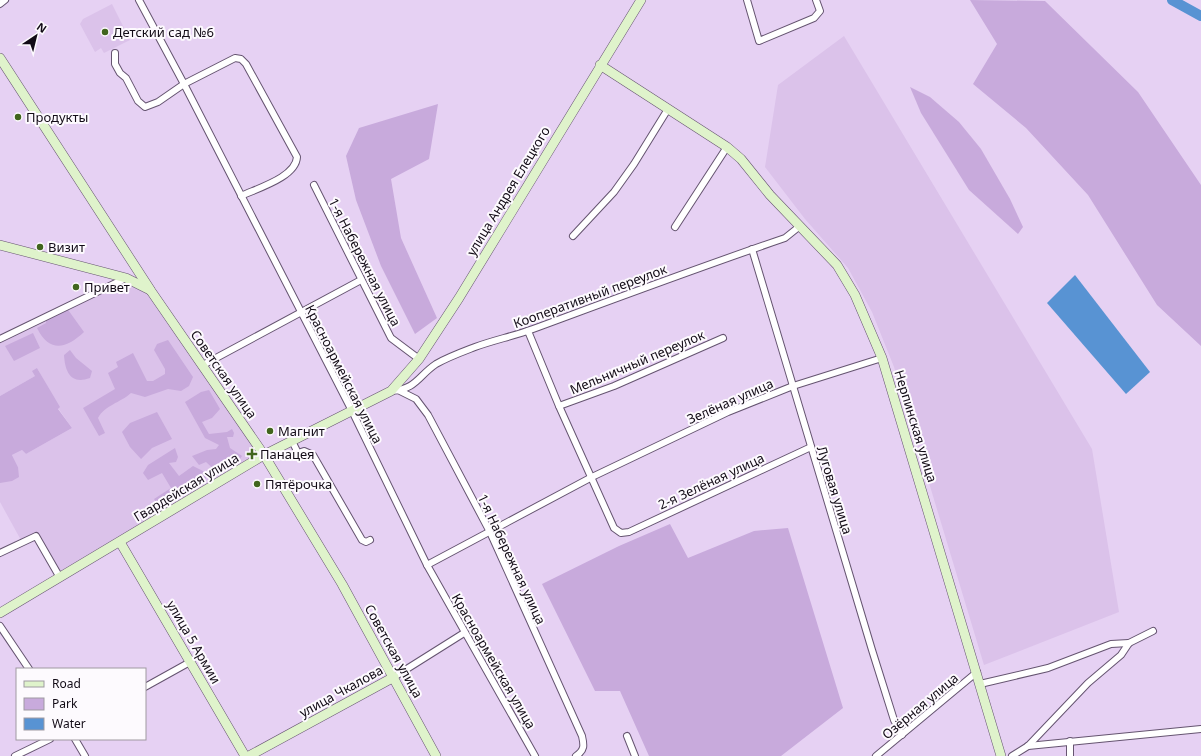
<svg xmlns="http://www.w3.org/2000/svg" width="1201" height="756" font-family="'Noto Sans',sans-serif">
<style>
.built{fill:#dbc2ea}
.green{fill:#c8aadc}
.water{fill:#5893d3}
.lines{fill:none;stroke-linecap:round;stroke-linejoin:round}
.river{stroke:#5893d3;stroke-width:10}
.minor-casing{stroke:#655470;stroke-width:8}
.secondary-casing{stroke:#655470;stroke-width:10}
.minor{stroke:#fff;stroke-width:6}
.secondary{stroke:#dff3cb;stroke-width:9}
.poi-dot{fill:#41651d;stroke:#fdfafe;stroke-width:1.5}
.labels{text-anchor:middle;stroke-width:4;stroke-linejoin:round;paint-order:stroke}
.poi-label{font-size:13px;fill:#120b16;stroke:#fdfafe;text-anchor:start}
.street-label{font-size:13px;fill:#120b16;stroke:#fdfafe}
</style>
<rect width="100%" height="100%" fill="#e6d1f3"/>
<g class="built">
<polygon points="112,4 130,40 104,53 101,48 95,52 80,24 83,19"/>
<polygon points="844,36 1092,449 1119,612 984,665 894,367 872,312 848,268 805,219 765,167 778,85"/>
<polygon points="126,278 151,291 264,455 59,576 36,536 22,542 0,502 0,482 18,467 12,455 22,450 26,454 72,428 58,408 59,407 37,368 35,376 0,396 0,339"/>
</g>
<g class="green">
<polygon points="970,0 1045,1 1138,92 1201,185 1201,346 1157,305 1088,195 1026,128 973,84 997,44"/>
<polygon points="910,87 930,97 959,122 981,149 1010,199 1023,227 1018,234 969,190 921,113"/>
<polygon points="438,104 429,159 391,179 401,238 437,318 415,334 381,266 356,200 346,156 359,128"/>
<path d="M 66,307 L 84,332 C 67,348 50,354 37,328 L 46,323 L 46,316 Z"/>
<polygon points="33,333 40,348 14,361 5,346"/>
<path d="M 168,340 L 193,377 L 189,386 L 181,391 L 168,389 L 145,397 L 131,393 C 120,403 105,405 98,418 L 105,433 L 99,436 L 83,408 L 115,389 L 108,373 L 118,367 L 116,362 L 133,353 L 147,381 L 153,381 L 165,374 L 165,369 L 154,350 L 157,344 Z"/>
<path d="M 70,350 L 76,358 L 92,371 L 90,378 C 71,385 65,372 64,355 Z"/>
<polygon points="37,368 60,407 58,409 72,428 26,454 22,450 12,455 18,467 19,477 12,481 0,483 0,396 35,376 32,371"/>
<polygon points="209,390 220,409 212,418 202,422 209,434 227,432 232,429 234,433 233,437 227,437 230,448 242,456 236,464 218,473 206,462 199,465 192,456 207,450 216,449 219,445 205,438 185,402 201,392"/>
<polygon points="157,412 172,439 152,448 141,459 130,447 122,432 130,423"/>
<polygon points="175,448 178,457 176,462 169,463 179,476 193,466 205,472 206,478 159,507 154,499 171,488 162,473 148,480 143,473 148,465"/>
<polygon points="670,524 688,558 754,531 788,528 843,708 781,756 649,756 620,691 595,691 542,584 619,546"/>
</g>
<polygon class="water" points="1075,275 1150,372 1126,394 1047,303"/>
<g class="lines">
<polyline class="river" points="1172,0 1201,16"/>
<g class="minor-casing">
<g id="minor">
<polyline points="139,0 184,84 352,411 427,565 535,756"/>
<polyline points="747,0 759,41 814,18 820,11 816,0"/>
<polyline points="0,4 5,0"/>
<path d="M 115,53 L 115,64 L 120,73 L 126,78 L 138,101 L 145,107 L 158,102 L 184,84 L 235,58 L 241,59 L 246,64 L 297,157 C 296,177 258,188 241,196"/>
<polyline points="314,185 391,338 419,359"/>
<polyline points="675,227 727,147"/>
<polyline points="573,236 614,192 634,164 668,109"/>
<polyline points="752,249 872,650 894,720 902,735"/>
<polyline points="528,331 559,406 614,528 621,533 629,532 811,447"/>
<polyline points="0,339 126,278"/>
<polyline points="203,365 361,280"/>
<path d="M 398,390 L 416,399 L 428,415 L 490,532 L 582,736 C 584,745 585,750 576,756"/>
<path d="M 391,391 C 417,389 418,376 436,364 C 448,357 462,352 475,347 C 494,340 514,336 533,329 C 617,298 700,267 785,238 L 800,226"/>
<polyline points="559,406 614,386 723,338"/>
<polyline points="292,441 298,453 304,451 313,455 362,540 366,542 370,540"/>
<polyline points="0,553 36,536 59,576"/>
<polyline points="427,565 592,477 728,412 793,386 882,358"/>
<polyline points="0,626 29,669"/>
<polyline points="394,677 464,633"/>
<polyline points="980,684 1048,668 1111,644 1129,643"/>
<polyline points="145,687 190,662"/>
<polyline points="627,736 635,756"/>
<polyline points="75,739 85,756"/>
<polyline points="1028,746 1201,729"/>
<polyline points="15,756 50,739"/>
<polyline points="876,756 977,672"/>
<polyline points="1012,756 1028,746 1088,683 1121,655 1129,643 1153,631"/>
<polyline points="1070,756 1070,741"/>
</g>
</g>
<g class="secondary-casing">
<g id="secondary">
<polyline points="0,58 151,291 264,455 342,584 436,756"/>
<polyline points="600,65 727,147 741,159 770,195 837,265 855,295 882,358 1001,756"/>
<polyline points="0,245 126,278 150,290"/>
<polyline points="120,542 245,756"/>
<polyline points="0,613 264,455 391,391 419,359 459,298 641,0"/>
<polyline points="249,756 394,677"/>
</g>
</g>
<use href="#minor" class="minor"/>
<use href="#secondary" class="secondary"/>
</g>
<g class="poi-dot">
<circle cx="105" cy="32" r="4"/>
<circle cx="18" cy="117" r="4"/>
<circle cx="40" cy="247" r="4"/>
<circle cx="76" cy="287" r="4"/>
<circle cx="270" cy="431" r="4"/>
<path d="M250 448h4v4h4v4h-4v4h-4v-4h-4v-4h4z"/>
<circle cx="257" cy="484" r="4"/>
</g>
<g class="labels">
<g class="poi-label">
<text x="113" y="37">Детский сад №6</text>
<text x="26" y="122">Продукты</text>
<text x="48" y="252">Визит</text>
<text x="84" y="292">Привет</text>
<text x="278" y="436">Магнит</text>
<text x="260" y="459">Панацея</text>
<text x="265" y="489">Пятёрочка</text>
</g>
<g class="street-label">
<text transform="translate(508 191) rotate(-59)" y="5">улица Андрея Елецкого</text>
<text transform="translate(365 262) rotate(63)" y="5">1-я Набережная улица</text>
<text transform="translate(590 296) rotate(-20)" y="5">Кооперативный переулок</text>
<text transform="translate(637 362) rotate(-23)" y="5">Мельничный переулок</text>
<text transform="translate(224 374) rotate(55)" y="5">Советская улица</text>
<text transform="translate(344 374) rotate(63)" y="5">Красноармейская улица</text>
<text transform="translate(730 401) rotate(-24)" y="5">Зелёная улица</text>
<text transform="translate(916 426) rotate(73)" y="5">Нерпинская улица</text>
<text transform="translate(711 481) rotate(-25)" y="5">2-я Зелёная улица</text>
<text transform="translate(186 487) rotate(-31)" y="5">Гвардейская улица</text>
<text transform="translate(835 490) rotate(73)" y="5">Луговая улица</text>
<text transform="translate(512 559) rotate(65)" y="5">1-я Набережная улица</text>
<text transform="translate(194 642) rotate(60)" y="5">улица 5 Армии</text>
<text transform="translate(394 651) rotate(61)" y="5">Советская улица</text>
<text transform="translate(494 661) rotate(60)" y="5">Красноармейская улица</text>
<text transform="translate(341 691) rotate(-29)" y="5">улица Чкалова</text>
<text transform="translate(920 706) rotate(-40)" y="5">Озёрная улица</text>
</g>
</g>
<rect x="16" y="668" width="130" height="72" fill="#fdfafe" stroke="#9f9aa1"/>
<rect x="24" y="681" width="20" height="6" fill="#dff3cb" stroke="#9f9aa1"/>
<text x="52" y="688" font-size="12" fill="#120b16">Road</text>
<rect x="24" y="698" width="20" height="12" fill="#c8aadc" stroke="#9f9aa1"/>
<text x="52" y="708" font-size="12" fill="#120b16">Park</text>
<rect x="24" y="718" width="20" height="12" fill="#5893d3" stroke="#9f9aa1"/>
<text x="52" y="728" font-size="12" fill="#120b16">Water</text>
<g transform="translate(36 36) rotate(35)" stroke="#fdfafe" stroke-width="3" paint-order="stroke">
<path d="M0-3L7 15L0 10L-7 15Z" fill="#120b16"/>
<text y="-6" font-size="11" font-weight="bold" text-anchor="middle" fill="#120b16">N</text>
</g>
</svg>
